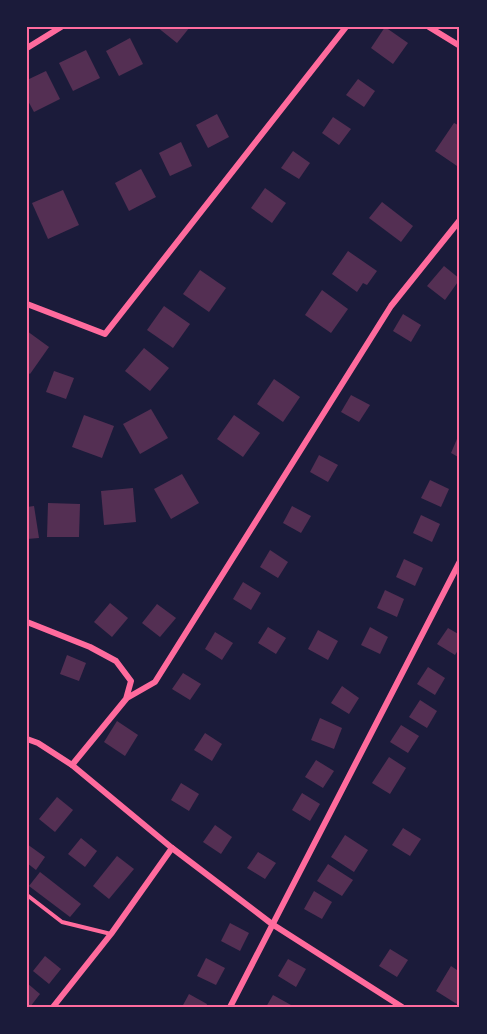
<svg xmlns="http://www.w3.org/2000/svg" width="487" height="1034" font-family="Overpass,sans-serif">
<style>
.building{fill:#542f53}
.lines{fill:none;stroke-linecap:round;stroke-linejoin:round}
.service{stroke:#ff6b9d;stroke-width:4}
.minor{stroke:#ff6b9d;stroke-width:6}
.neatline{fill:none;stroke:#ff6b9d;stroke-width:2}
</style>
<rect width="100%" height="100%" fill="#1b1b3a"/>
<g class="building">
<polygon points="157,27 190,27 177,43"/>
<polygon points="385,27 408,43 393,64 371,48"/>
<polygon points="130,38 143,64 119,76 106,51"/>
<polygon points="86,50 100,78 73,91 59,63"/>
<polygon points="46,71 60,99 34,112 27,99 27,80"/>
<polygon points="358,79 375,91 364,107 346,95"/>
<polygon points="217,114 229,137 208,148 196,125"/>
<polygon points="333,117 351,129 339,145 322,133"/>
<polygon points="454,123 460,126 460,168 435,151"/>
<polygon points="181,142 192,166 170,176 159,153"/>
<polygon points="293,151 310,163 299,179 281,168"/>
<polygon points="141,169 156,197 129,211 115,183"/>
<polygon points="265,188 286,203 272,223 251,208"/>
<polygon points="63,190 79,225 48,239 32,203"/>
<polygon points="382,202 413,226 401,242 369,218"/>
<polygon points="348,251 377,271 367,285 363,283 357,292 332,274"/>
<polygon points="444,266 460,279 445,300 427,286"/>
<polygon points="200,270 226,288 209,312 183,294"/>
<polygon points="322,290 348,309 331,333 305,315"/>
<polygon points="164,306 190,324 173,348 147,330"/>
<polygon points="403,314 421,325 411,342 393,331"/>
<polygon points="27,331 49,347 30,374 27,372"/>
<polygon points="144,348 169,368 150,391 125,371"/>
<polygon points="54,371 74,378 66,399 46,392"/>
<polygon points="274,379 300,397 283,422 257,404"/>
<polygon points="351,395 370,405 359,422 341,412"/>
<polygon points="151,409 168,438 140,454 123,424"/>
<polygon points="84,415 114,426 102,458 72,447"/>
<polygon points="234,415 260,433 243,457 217,439"/>
<polygon points="460,432 460,458 451,453"/>
<polygon points="319,455 338,465 328,482 310,472"/>
<polygon points="182,474 199,503 171,519 154,489"/>
<polygon points="430,480 449,489 441,507 421,498"/>
<polygon points="133,488 136,522 104,525 101,491"/>
<polygon points="48,503 80,504 79,537 47,537"/>
<polygon points="34,506 39,538 27,539 27,507"/>
<polygon points="292,506 311,516 301,533 283,523"/>
<polygon points="421,515 440,524 432,542 413,533"/>
<polygon points="270,550 288,562 278,578 260,567"/>
<polygon points="404,559 423,568 415,586 396,577"/>
<polygon points="243,582 261,593 251,610 233,599"/>
<polygon points="385,590 404,599 397,617 377,608"/>
<polygon points="110,603 128,618 112,637 94,622"/>
<polygon points="157,604 176,618 160,637 142,623"/>
<polygon points="268,627 286,638 276,654 258,643"/>
<polygon points="370,627 388,637 380,654 361,645"/>
<polygon points="448,628 460,635 460,647 455,655 437,644"/>
<polygon points="318,630 338,641 328,660 308,649"/>
<polygon points="215,632 233,643 222,660 205,649"/>
<polygon points="67,655 86,663 79,681 60,674"/>
<polygon points="428,667 445,678 435,695 417,684"/>
<polygon points="183,673 201,684 190,700 172,689"/>
<polygon points="342,686 359,698 349,714 331,703"/>
<polygon points="420,700 437,711 427,728 409,717"/>
<polygon points="320,718 342,728 334,749 311,740"/>
<polygon points="117,721 138,735 125,756 104,742"/>
<polygon points="401,725 419,736 408,753 390,742"/>
<polygon points="205,733 222,744 212,761 194,750"/>
<polygon points="389,757 406,768 390,794 372,783"/>
<polygon points="316,760 334,771 323,788 305,777"/>
<polygon points="181,783 199,794 189,811 171,800"/>
<polygon points="302,793 320,804 310,821 292,810"/>
<polygon points="57,797 73,810 55,832 39,819"/>
<polygon points="215,825 232,837 221,854 203,842"/>
<polygon points="403,828 421,839 410,856 392,845"/>
<polygon points="345,835 368,850 354,872 331,857"/>
<polygon points="81,838 97,851 85,867 68,854"/>
<polygon points="27,844 45,857 36,870 27,863"/>
<polygon points="258,852 276,863 265,879 247,868"/>
<polygon points="117,856 134,869 109,899 93,886"/>
<polygon points="328,864 353,880 342,896 317,881"/>
<polygon points="40,872 81,904 70,917 29,886"/>
<polygon points="314,891 332,902 322,919 304,909"/>
<polygon points="230,923 249,933 240,951 221,941"/>
<polygon points="390,949 408,960 397,977 379,966"/>
<polygon points="45,956 61,969 49,984 33,971"/>
<polygon points="206,958 225,968 216,985 197,976"/>
<polygon points="288,959 306,969 296,987 278,976"/>
<polygon points="451,966 460,972 460,1006 436,991"/>
<polygon points="27,983 40,994 30,1007 27,1007"/>
<polygon points="189,994 207,1004 206,1007 182,1007"/>
<polygon points="273,995 291,1005 290,1007 266,1007"/>
</g>
<g class="lines">
<polyline class="service" points="27,895 62,922 111,934"/>
<g class="minor">
<polyline points="429,27 460,46"/>
<polyline points="27,48 61,27"/>
<polyline points="27,304 105,334 346,27"/>
<polyline points="27,622 90,647 116,661 131,681 126,699 72,765 172,848 272,924 402,1007"/>
<polyline points="127,698 155,682 391,306 460,220"/>
<polyline points="27,739 38,743 72,765"/>
<polyline points="53,1007 111,934 172,848"/>
<polyline points="230,1007 460,561"/>
</g>
</g>
<rect width="487" height="1034" fill="none" stroke="#1b1b3a" stroke-width="57"/>
<rect x="28" y="28" width="430" height="978" class="neatline"/>
</svg>
